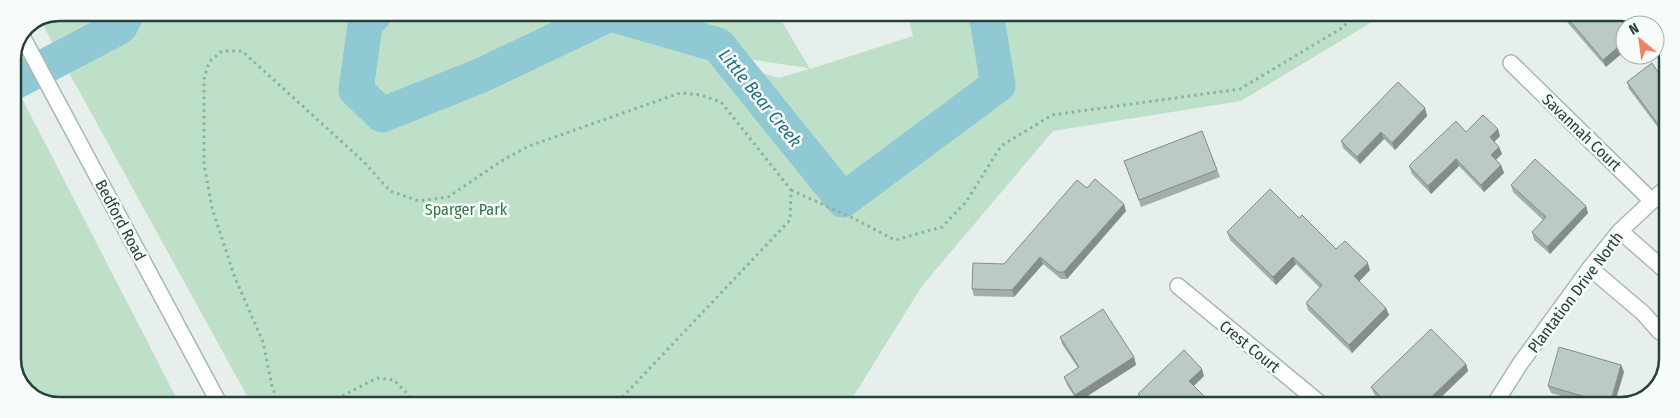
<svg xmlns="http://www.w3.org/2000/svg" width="1680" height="418" font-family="'Fira Sans Condensed',sans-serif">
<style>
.green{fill:#bfe0c8;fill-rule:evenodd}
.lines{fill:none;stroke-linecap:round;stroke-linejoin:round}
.river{stroke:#8ec9d4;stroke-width:35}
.minor-casing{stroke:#a8b8b2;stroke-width:18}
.path{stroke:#86b3a5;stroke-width:3;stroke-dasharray:2.5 4;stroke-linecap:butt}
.minor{stroke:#fff;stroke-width:15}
.wall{fill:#a1aea9}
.shaded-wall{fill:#838d89}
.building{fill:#bbcac4;stroke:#838d89}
.labels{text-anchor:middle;stroke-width:5;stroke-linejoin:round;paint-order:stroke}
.street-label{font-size:16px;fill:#24423a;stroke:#f7fbf9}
.park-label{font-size:16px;fill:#2d7a4b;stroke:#f7fbf9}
.water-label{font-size:18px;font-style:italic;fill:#1c6f80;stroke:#f7fbf9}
.rim{fill:none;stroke:#24423a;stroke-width:2.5}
</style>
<rect width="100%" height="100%" fill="#e6efeb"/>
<g class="green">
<path d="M 59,13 L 777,13 L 810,69 L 913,36 L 907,13 L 1381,13 L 1372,22 L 1241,101 L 1053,131 L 922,286 L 848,405 L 252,405 L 40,20 ZM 693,51 L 808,68 L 809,69 L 779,78 Z"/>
<polygon points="13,81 180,405 49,405 24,390 13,365"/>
</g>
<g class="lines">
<g class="river">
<polyline points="375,13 365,25 356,90 382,115 482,75 610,14 718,45 843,200 998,85 986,13"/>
<polyline points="13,83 120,27 127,13"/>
</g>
<g class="minor-casing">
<g id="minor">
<polyline points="22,36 220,405"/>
<polyline points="1511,63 1652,201"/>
<polyline points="1620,231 1667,272"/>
<polyline points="1590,268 1643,313 1660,332 1667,330"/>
<polyline points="1178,286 1322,405"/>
<polyline points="1494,405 1520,364 1590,268 1620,231 1667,187"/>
</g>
</g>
<g class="path">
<polyline points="791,190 855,219 895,240 942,227 966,202 1001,146 1052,115 1240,89 1342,28 1356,13"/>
<polyline points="279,405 272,386 263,342 235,278 212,208 204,164 204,79 209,62 222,51 242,51 363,161 390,191 419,201 448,197 503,160 529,146 680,93 701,95 721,102 791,190 790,220 615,405"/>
<polyline points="325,405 377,378 394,380 418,405"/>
</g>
<use href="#minor" class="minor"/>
</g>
<g class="wall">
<polygon points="1631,13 1606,67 1567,22 1565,15"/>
<polygon points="1652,63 1663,134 1629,89 1627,82"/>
<polygon points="1425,108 1427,116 1395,150 1384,139 1360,164 1343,148 1341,141"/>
<polygon points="1202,131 1220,177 1141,207 1124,161"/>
<polygon points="1466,132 1500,136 1494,142 1499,147 1502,154 1496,160 1501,165 1504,173 1484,192 1459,166 1431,194 1412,174 1409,166"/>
<polygon points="1511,185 1586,206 1588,213 1550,254 1534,240 1532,232 1543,220 1513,192"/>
<polygon points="1087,188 1126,211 1067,279 1061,279 1043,264 1014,297 974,296 972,289 1004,264"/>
<polygon points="1299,218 1336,249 1370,270 1359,281 1386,308 1389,315 1352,353 1308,310 1306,303 1320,288 1296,264 1276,285 1230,240 1227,232"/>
<polygon points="1060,337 1134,357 1136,365 1078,402 1067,385 1064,377 1078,368 1062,344"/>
<polygon points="1466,364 1468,371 1433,405 1409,405 1408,404 1407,405 1385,405 1374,394 1371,387"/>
<polygon points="1621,365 1624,372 1614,405 1593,405 1551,393 1548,386"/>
<polygon points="1204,376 1194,386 1211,403 1211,405 1144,405 1141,402 1138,394"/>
</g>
<g class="shaded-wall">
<polygon points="1625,41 1625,51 1606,67 1603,60"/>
<polygon points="1425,108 1427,116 1395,150 1392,143"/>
<polygon points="1667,121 1667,130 1663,134 1660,127"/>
<polygon points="1498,129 1500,136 1492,144 1490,137"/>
<polygon points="1381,132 1384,139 1360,164 1357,157"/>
<polygon points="1499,147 1502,154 1493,162 1491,155"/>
<polygon points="1456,159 1459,166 1431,194 1428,186"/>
<polygon points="1501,165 1504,173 1484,192 1481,185"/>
<polygon points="1124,204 1126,211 1067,279 1064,272"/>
<polygon points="1586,206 1588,213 1550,254 1547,247"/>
<polygon points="1040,257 1043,264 1014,297 1012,290"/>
<polygon points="1293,257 1296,264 1276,285 1273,277"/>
<polygon points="1368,263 1370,270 1357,284 1354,276"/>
<polygon points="1386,308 1389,315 1352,353 1349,345"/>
<polygon points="1134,357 1136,365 1078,402 1075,395"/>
<polygon points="1466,364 1468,371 1433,405 1423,405"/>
<polygon points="1621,365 1624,372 1614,405 1611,405 1610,404"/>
<polygon points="1202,369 1204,376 1191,388 1189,381"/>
<polygon points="1406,397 1408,404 1407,405 1398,405"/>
</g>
<g class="building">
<polygon points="1566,13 1631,13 1647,23 1644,25 1625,25 1625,41 1603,60 1565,15"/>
<polygon points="1652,63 1658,72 1667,65 1667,121 1660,127 1627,82"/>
<polygon points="1398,82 1425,108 1392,143 1381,132 1357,157 1341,141"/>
<polygon points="1483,115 1498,129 1490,137 1499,147 1491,155 1501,165 1481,185 1456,159 1428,186 1409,166 1456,121 1466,132"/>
<polygon points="1202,131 1217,170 1139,200 1124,161"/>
<polygon points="1535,159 1586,206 1547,247 1532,232 1546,217 1511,185"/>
<polygon points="1095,179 1124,204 1064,272 1058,272 1040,257 1012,290 972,289 973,263 1004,264 1077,180 1087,188"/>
<polygon points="1270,189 1299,218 1302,215 1336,249 1345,241 1368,263 1354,276 1386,308 1349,345 1306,303 1322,285 1293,257 1273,277 1227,232"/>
<polygon points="1103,309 1134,357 1075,395 1064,377 1079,367 1060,337"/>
<polygon points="1431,329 1466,364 1423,405 1414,405 1406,397 1398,405 1389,405 1371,387"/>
<polygon points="1559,347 1621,365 1610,404 1548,386"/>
<polygon points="1184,350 1202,369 1189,381 1211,403 1209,405 1149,405 1138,394"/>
<polygon points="1659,381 1656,386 1654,383"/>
</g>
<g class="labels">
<g class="street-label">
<text transform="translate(1582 132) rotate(44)" y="6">Savannah Court</text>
<text transform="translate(121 220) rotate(62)" y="6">Bedford Road</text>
<text transform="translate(1575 292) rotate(-53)" y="6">Plantation Drive North</text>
<text transform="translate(1250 346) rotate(39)" y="6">Crest Court</text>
</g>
<g class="park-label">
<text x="466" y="215">Sparger Park</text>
</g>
<g class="water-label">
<text transform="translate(760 98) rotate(51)" y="6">Little Bear Creek</text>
</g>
</g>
<path d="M0 0H1680V418H0ZM59 21H1621A38 38 0 0 1 1659 59V359A38 38 0 0 1 1621 397H59A38 38 0 0 1 21 359V59A38 38 0 0 1 59 21Z" fill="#f7fbf9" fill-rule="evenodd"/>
<path class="rim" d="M59 21H1621A38 38 0 0 1 1659 59V359A38 38 0 0 1 1621 397H59A38 38 0 0 1 21 359V59A38 38 0 0 1 59 21Z"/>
<g transform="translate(1640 40) rotate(331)"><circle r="24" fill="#f7fbf9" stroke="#a3b1ad"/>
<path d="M0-4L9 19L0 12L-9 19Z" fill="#f4845f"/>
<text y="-8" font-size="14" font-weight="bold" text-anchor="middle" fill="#24423a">N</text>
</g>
</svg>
